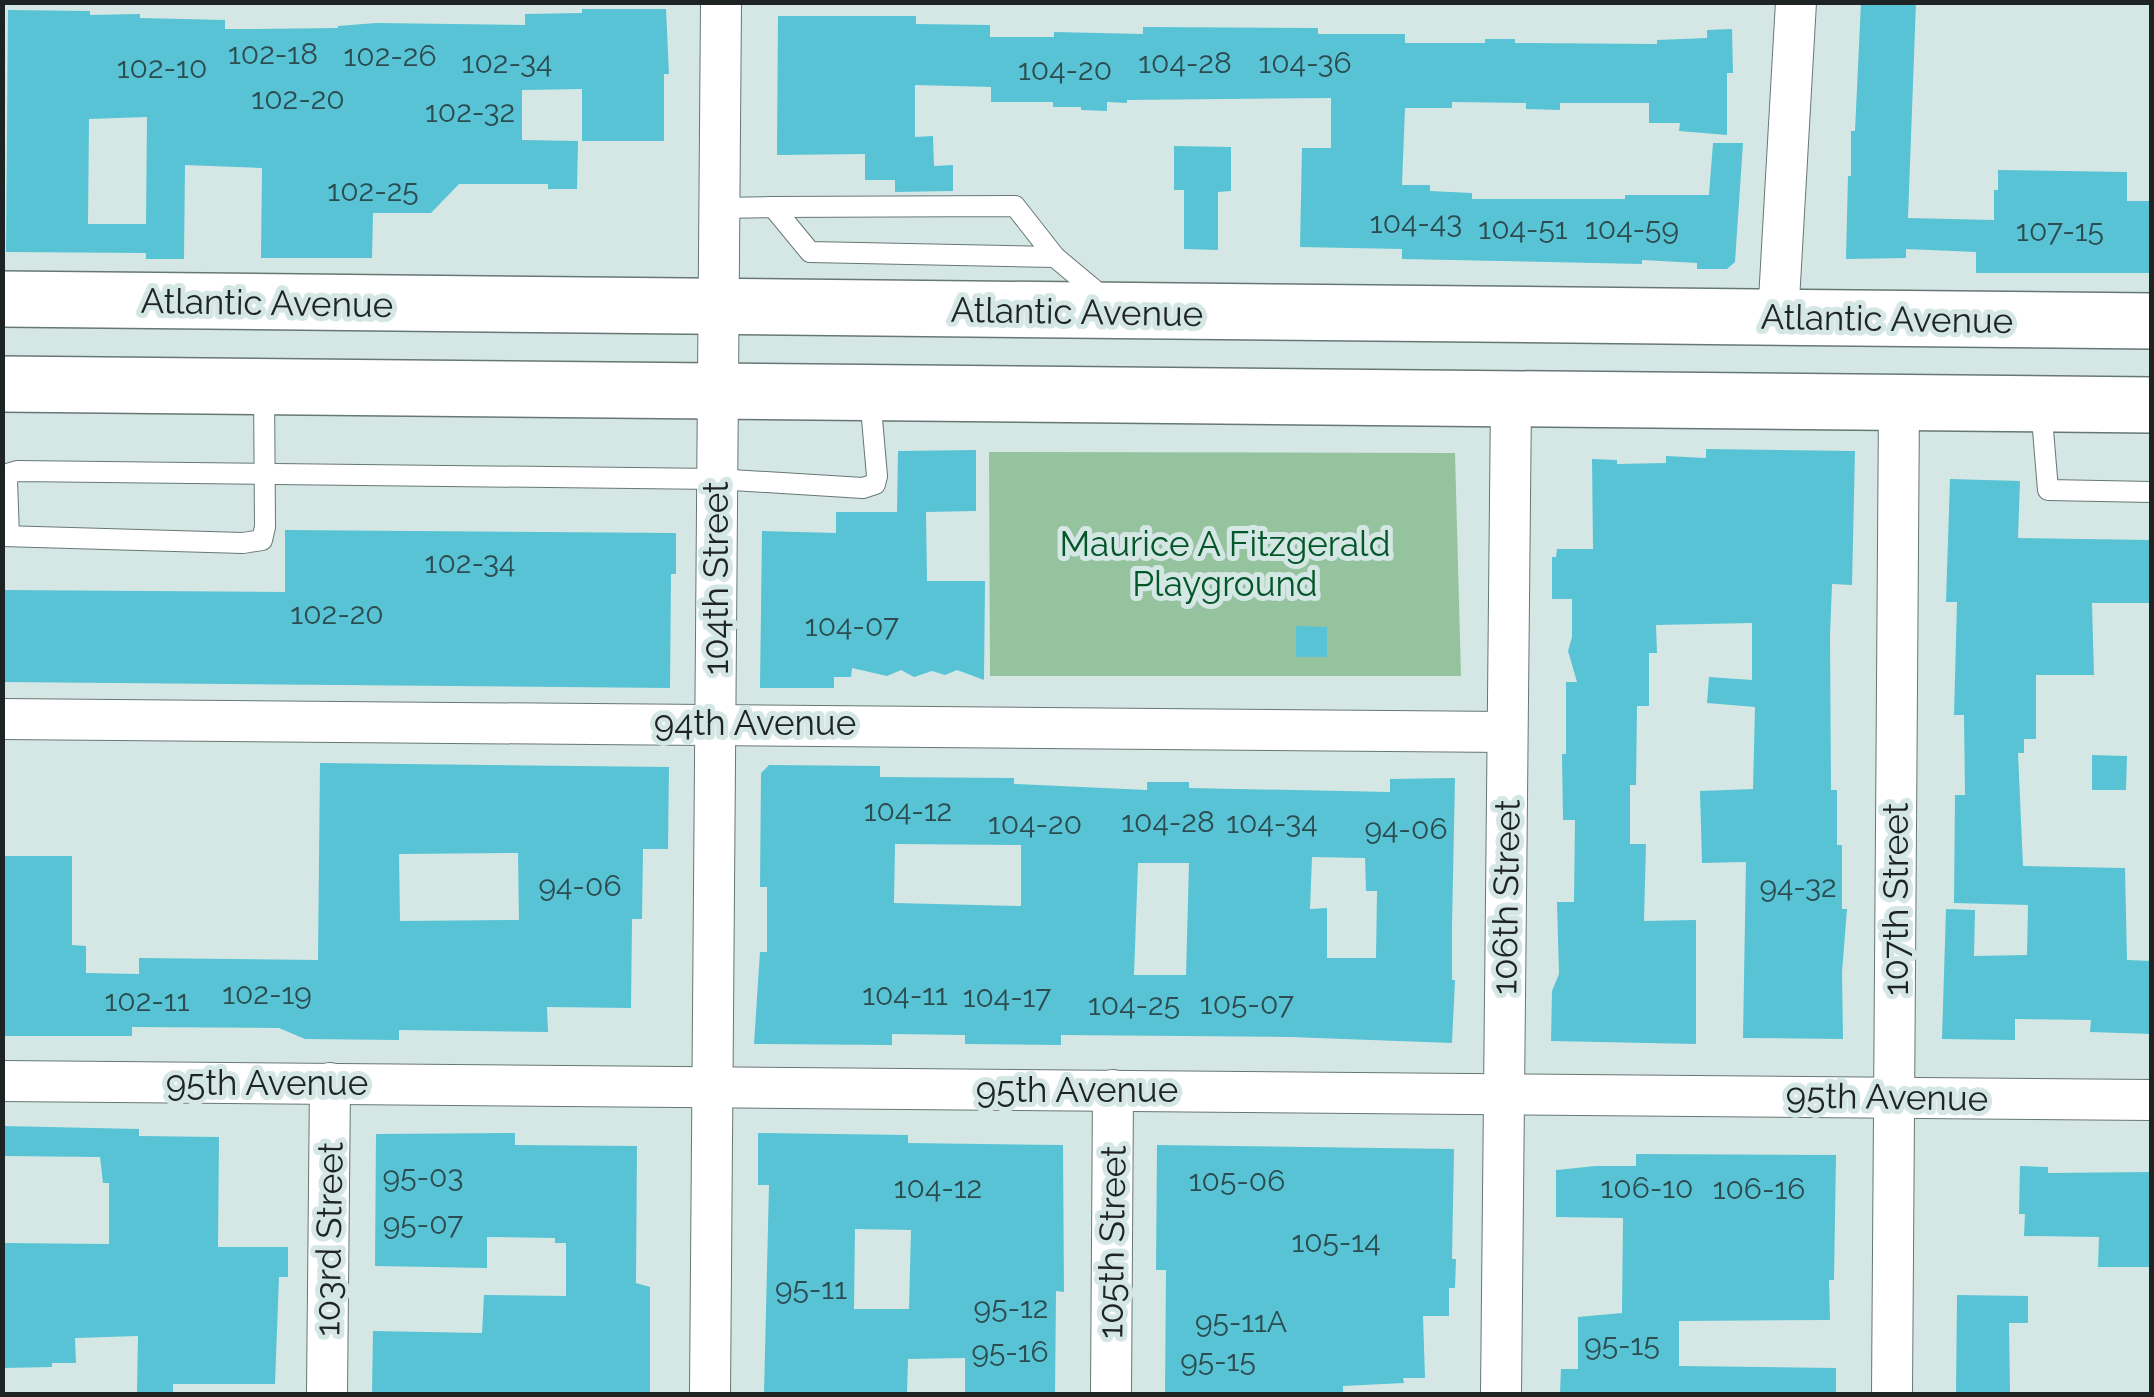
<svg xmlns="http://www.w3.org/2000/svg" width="2154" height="1397" font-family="Raleway,sans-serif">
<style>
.green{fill:#94c39e}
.building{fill:#57c3d4;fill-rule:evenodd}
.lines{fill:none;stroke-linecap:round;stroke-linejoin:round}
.lane-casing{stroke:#677775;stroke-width:22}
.street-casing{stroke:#677775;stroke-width:42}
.primary-casing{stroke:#677775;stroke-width:58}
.lane{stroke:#fff;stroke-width:20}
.street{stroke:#fff;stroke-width:40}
.primary{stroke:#fff;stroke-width:55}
.labels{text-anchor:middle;stroke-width:10;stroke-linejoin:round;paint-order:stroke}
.number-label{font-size:30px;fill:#2c4c50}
.street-label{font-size:35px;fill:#1e2424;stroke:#d5e7e5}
.park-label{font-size:35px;fill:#035627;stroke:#d5e7e5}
</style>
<rect width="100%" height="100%" fill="#d5e7e5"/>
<polygon class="green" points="989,452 1455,453 1461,676 990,676"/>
<g class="building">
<polygon points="1861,2 1916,2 1908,218 1994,220 1994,190 1998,190 1998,170 2127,172 2127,201 2152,201 2152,273 1976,273 1976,252 1906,249 1906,258 1846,259 1848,176 1851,176 1851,131 1855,131"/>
<path d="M 582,9 L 666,9 L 669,74 L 664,74 L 664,141 L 582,141 L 582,89 L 522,90 L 522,140 L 578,141 L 577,189 L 548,189 L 548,184 L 459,184 L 431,213 L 373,213 L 372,258 L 261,258 L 262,168 L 185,165 L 184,259 L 146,259 L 146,253 L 6,252 L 8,10 L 90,11 L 90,15 L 140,14 L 140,18 L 225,20 L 225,29 L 255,29 L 338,28 L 338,26 L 376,23 L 525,25 L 525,14 L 582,13 ZM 147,117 L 146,224 L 88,224 L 89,119 Z"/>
<polygon points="778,16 916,16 916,24 990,25 990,37 1054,37 1054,32 1143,34 1143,27 1318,28 1318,34 1405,34 1405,43 1485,43 1485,39 1515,39 1515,43 1657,44 1657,40 1707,38 1707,30 1732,29 1733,73 1727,73 1727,135 1679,131 1680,123 1649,123 1649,103 1560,103 1560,110 1526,109 1526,103 1452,102 1452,108 1405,108 1402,185 1430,185 1430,191 1472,193 1472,199 1625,199 1625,195 1709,195 1713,143 1743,143 1735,262 1727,269 1697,269 1697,263 1642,260 1642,264 1402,259 1402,249 1300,247 1302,148 1331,148 1331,98 1127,100 1127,103 1107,102 1107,111 1081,110 1081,107 1053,107 1053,102 991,102 991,87 915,85 915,137 933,136 934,166 953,165 953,191 895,192 895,180 865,180 865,154 777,155"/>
<polygon points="1174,146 1231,147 1231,191 1218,192 1218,250 1184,249 1184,190 1174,190"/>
<polygon points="1706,449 1855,451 1852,585 1832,584 1830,636 1831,790 1837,790 1837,845 1842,845 1842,909 1847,909 1842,972 1843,1039 1743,1038 1746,862 1702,863 1700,791 1753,789 1755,707 1707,703 1709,677 1752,680 1752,623 1656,625 1657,653 1649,653 1649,706 1637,706 1636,785 1630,785 1630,844 1646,844 1644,921 1696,920 1696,1044 1551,1041 1552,991 1559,974 1557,902 1574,902 1575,820 1563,820 1562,754 1566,754 1566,682 1577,682 1568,651 1572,637 1572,599 1552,599 1552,557 1556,557 1557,549 1593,549 1592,459 1617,460 1617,464 1666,463 1666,456 1706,458"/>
<polygon points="976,450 976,511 926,512 927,581 985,581 984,680 957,670 945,675 932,671 914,677 901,670 887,676 852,668 851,677 834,677 834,688 760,688 762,531 836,533 836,512 897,512 898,451"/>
<polygon points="1950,479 2020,481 2018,538 2152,540 2152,603 2092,603 2094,675 2036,675 2036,739 2024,739 2024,753 2018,753 2023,866 2125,868 2127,960 2152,961 2152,1034 2090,1032 2091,1020 2015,1019 2015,1040 1942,1039 1946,909 1975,910 1974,956 2027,955 2028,905 1954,903 1955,795 1965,795 1964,715 1954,715 1957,602 1946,602"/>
<polygon points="285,530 676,533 676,574 671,574 670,688 2,682 2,590 285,592"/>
<polygon points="1296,626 1327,627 1327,657 1296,657"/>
<polygon points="2092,755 2127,756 2126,790 2092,790"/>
<path d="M 320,763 L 669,767 L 668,849 L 643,849 L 642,919 L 632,919 L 631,1008 L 547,1007 L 548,1032 L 399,1030 L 399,1040 L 305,1039 L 279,1028 L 132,1027 L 132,1036 L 2,1036 L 2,856 L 72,856 L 72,945 L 86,946 L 86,973 L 139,974 L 139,958 L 318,960 ZM 518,853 L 519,920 L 400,921 L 399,854 Z"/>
<path d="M 769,765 L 880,766 L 880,777 L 1014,778 L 1014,784 L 1147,790 L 1147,782 L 1189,782 L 1189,788 L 1390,792 L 1390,779 L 1455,778 L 1452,926 L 1452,980 L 1455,980 L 1452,1043 L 1290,1037 L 1061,1035 L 1061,1045 L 965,1044 L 965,1035 L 892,1034 L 892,1045 L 754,1044 L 760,952 L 767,952 L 767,887 L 760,887 L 761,773 ZM 895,844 L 1021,845 L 1021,906 L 894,903 ZM 1312,857 L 1365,858 L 1366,891 L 1377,891 L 1376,958 L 1327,958 L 1327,908 L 1310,909 ZM 1138,863 L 1189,863 L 1186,975 L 1134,975 Z"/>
<polygon points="2,1126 139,1129 139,1136 219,1137 218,1247 288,1247 288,1277 279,1277 275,1384 173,1384 173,1394 137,1394 138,1336 75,1338 76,1363 52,1363 52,1367 2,1368 2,1243 109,1244 109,1183 103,1183 100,1157 2,1156"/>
<polygon points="515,1133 515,1145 637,1146 636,1283 650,1287 650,1394 372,1394 373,1331 482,1333 484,1295 566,1296 566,1243 555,1243 555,1238 487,1237 487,1268 375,1266 376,1134"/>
<path d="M 758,1133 L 908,1135 L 908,1143 L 1063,1145 L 1064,1292 L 1056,1291 L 1055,1394 L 965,1394 L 965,1358 L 908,1359 L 907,1394 L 764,1394 L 769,1185 L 758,1185 ZM 855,1229 L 911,1230 L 909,1309 L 854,1309 Z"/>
<polygon points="1157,1145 1454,1149 1452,1259 1456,1259 1455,1288 1449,1288 1449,1316 1423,1316 1425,1378 1403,1378 1404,1383 1343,1386 1343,1394 1165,1394 1166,1270 1156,1270"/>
<polygon points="1636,1154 1836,1155 1834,1280 1829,1280 1830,1320 1679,1321 1679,1366 1836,1368 1836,1394 1560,1394 1561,1369 1578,1369 1578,1317 1622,1313 1623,1218 1556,1217 1556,1170 1596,1166 1636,1166"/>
<polygon points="2020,1166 2048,1167 2048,1173 2152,1172 2152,1267 2098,1267 2099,1237 2024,1236 2025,1214 2019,1214"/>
<polygon points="1957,1295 2028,1296 2028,1323 2009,1323 2010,1394 1956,1394"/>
</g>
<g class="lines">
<g class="lane-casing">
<g id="lane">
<polyline points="773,207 1015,206 1055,257"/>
<polyline points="720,208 773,207 810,252 1055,257 1104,298"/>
<polyline points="2041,406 2048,490 2152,492"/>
<polyline points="2,536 243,543 262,540 265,527 264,387"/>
<polyline points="9,536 7,480 10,473 17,471 716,479 863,488 875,484 877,476 870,396"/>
</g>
</g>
<g class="street-casing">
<g id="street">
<polyline points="1778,318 1796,2"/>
<polyline points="2,719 1507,732"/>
<polyline points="2,1081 2152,1100"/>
<polyline points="327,1394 330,1083"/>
<polyline points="710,1394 721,2"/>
<polyline points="1111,1394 1113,1090"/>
<polyline points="1501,1394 1511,400"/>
<polyline points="1892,1394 1899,403"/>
</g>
</g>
<g class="primary-casing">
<g id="primary">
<polyline points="2,299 2152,321"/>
<polyline points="2,384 2152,405"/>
</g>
</g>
<use href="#lane" class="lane"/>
<use href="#street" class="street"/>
<use href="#primary" class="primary"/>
</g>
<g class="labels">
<g class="number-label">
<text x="273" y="64">102-18</text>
<text x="390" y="66">102-26</text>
<text x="507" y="73">102-34</text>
<text x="1185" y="73">104-28</text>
<text x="1305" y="73">104-36</text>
<text x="162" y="78">102-10</text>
<text x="1065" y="80">104-20</text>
<text x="298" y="109">102-20</text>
<text x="470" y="122">102-32</text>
<text x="373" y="201">102-25</text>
<text x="1416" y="233">104-43</text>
<text x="1523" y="239">104-51</text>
<text x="1632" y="239">104-59</text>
<text x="2060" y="241">107-15</text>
<text x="470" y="573">102-34</text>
<text x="337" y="624">102-20</text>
<text x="852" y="636">104-07</text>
<text x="908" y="821">104-12</text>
<text x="1168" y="832">104-28</text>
<text x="1272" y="833">104-34</text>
<text x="1035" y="834">104-20</text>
<text x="1406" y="839">94-06</text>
<text x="580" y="896">94-06</text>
<text x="1798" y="897">94-32</text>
<text x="267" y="1004">102-19</text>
<text x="905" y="1005">104-11</text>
<text x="1007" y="1007">104-17</text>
<text x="147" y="1011">102-11</text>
<text x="1247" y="1014">105-07</text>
<text x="1134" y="1015">104-25</text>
<text x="423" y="1187">95-03</text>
<text x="1237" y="1191">105-06</text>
<text x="938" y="1198">104-12</text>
<text x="1647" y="1198">106-10</text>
<text x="1759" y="1199">106-16</text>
<text x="423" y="1234">95-07</text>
<text x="1336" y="1252">105-14</text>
<text x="811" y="1299">95-11</text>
<text x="1011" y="1318">95-12</text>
<text x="1241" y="1332">95-11A</text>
<text x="1622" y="1355">95-15</text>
<text x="1010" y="1362">95-16</text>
<text x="1218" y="1371">95-15</text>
</g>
<g class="street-label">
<text transform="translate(267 303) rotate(1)" y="12">Atlantic Avenue</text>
<text transform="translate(1077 312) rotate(1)" y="12">Atlantic Avenue</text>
<text transform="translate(1887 319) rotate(1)" y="12">Atlantic Avenue</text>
<text transform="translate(716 578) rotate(-90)" y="12">104th Street</text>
<text x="755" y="735">94th Avenue</text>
<text transform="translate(1506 897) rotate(-89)" y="12">106th Street</text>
<text transform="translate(1896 899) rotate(-90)" y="12">107th Street</text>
<text x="267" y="1095">95th Avenue</text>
<text x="1077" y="1102">95th Avenue</text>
<text transform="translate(1887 1097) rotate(1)" y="12">95th Avenue</text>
<text transform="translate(329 1239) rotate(-89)" y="12">103rd Street</text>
<text transform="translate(1112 1242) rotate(-89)" y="12">105th Street</text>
</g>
<g class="park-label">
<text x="1225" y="556">Maurice A Fitzgerald<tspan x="1225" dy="40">Playground</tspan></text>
</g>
</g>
<rect width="2154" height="1397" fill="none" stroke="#1e2424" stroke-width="10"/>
</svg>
